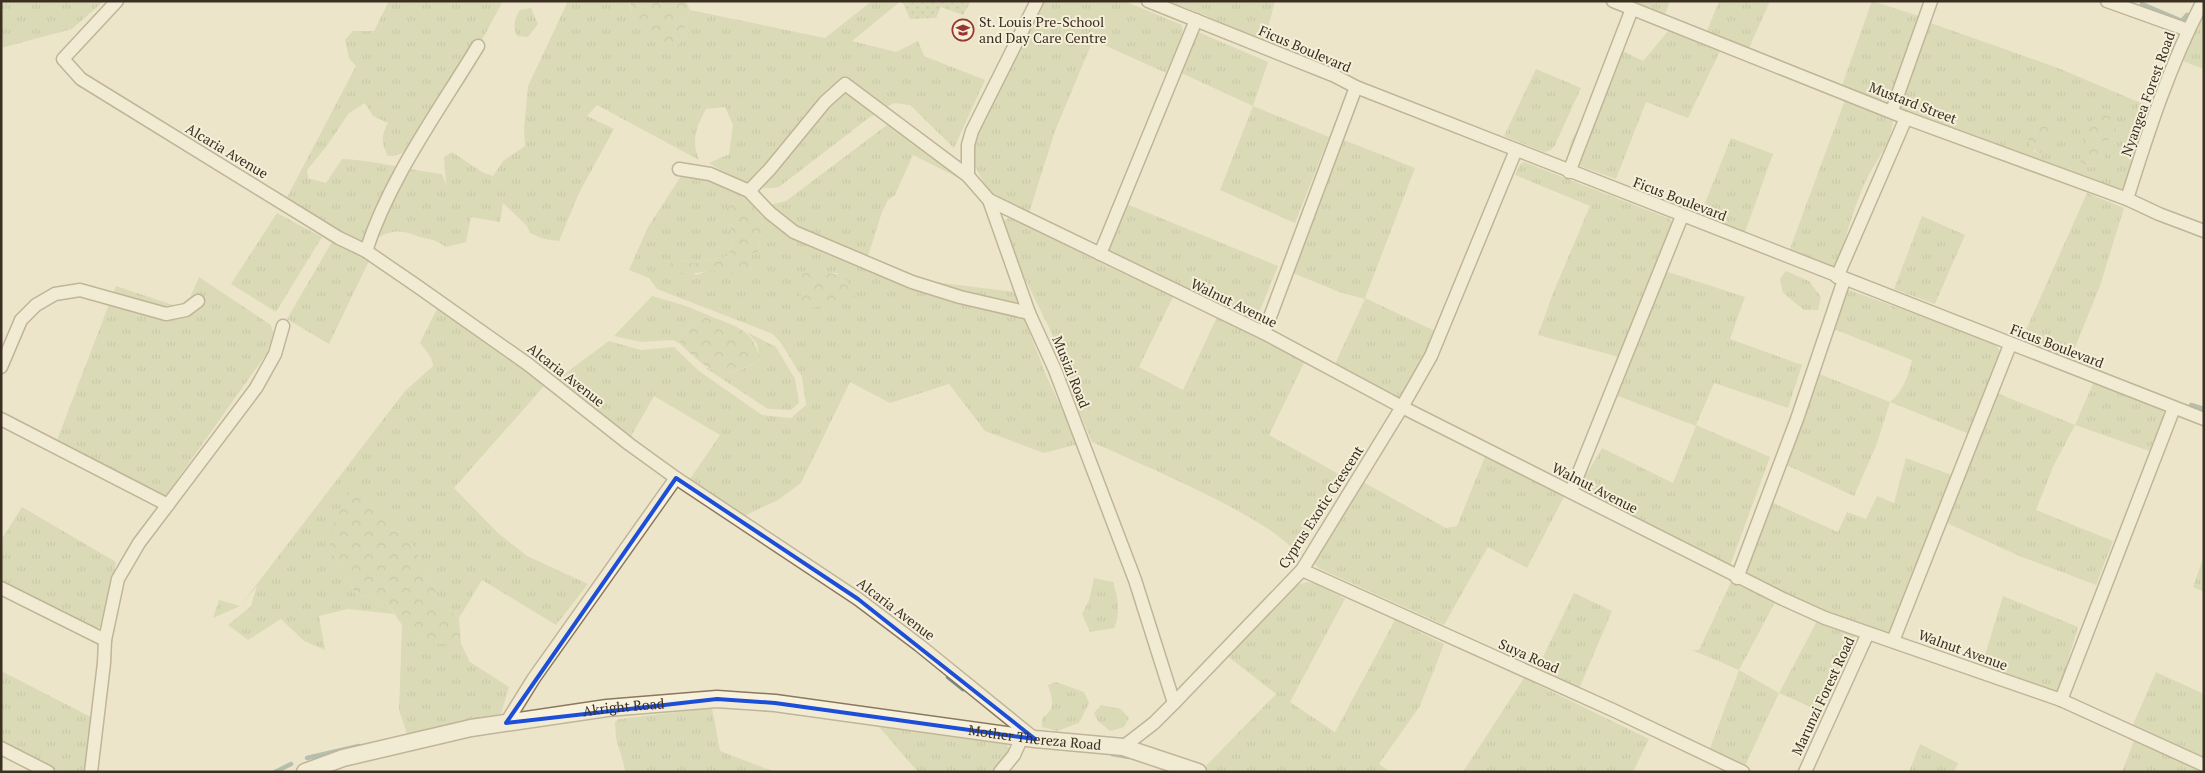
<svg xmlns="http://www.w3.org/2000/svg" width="2205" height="773" font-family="'PT Serif',serif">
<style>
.grass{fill:url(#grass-tufts);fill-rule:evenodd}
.forest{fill:url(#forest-crowns)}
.park{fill:url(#park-dots)}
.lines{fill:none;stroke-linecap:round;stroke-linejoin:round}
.stream{stroke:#71908b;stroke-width:4.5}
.minor-casing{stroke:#8a785e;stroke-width:15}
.tertiary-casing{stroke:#8a785e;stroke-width:19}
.minor{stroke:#f8f2dd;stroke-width:12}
.tertiary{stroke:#f8f2dd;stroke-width:16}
.marked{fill:none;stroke:#1d4ed8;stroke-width:4;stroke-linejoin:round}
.labels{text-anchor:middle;stroke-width:4;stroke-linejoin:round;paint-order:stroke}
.poi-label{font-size:14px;fill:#3b2f21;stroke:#f5efd9;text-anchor:start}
.street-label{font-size:14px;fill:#3b2f21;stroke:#f5efd9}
</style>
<defs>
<pattern id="grass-tufts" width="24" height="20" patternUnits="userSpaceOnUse" patternTransform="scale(1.25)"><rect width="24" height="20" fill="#c3cc9d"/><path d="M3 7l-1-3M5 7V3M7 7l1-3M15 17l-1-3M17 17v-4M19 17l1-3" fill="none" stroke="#a0a680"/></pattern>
<pattern id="forest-crowns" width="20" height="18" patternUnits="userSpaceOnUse" patternTransform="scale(1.25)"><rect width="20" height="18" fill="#c3cc9d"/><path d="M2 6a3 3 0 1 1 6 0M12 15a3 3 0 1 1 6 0" fill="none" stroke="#a0a680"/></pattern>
<pattern id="park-dots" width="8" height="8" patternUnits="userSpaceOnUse" patternTransform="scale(1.25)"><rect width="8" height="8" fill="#c3cc9d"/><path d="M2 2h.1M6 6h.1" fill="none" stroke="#a0a680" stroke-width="1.8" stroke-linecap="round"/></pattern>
</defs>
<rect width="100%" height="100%" fill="#ede5ca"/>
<g class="grass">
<polygon points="1,1 104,1 72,29 1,48"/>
<path d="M 389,1 L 503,1 L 470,62 L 428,125 L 422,122 C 417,142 411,155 388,156 C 381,143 381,136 388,123 L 373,116 L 365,103 L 349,113 L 326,147 L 307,170 L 308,178 L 326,183 L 342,159 C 375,160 408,170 442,174 L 446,185 L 444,157 L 452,152 L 482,172 L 493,176 L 503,161 L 525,146 L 524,129 L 528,86 L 568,1 L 629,1 C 630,20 651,36 664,48 L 672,48 L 680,43 L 690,10 L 825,38 L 872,1 L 901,1 L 852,41 L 896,52 L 918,41 L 924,56 L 985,80 L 954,148 L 910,105 L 894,103 L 870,117 L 779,187 C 754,192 730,176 709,163 L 729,154 L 733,125 L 725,107 L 706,109 C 696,128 691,140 699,160 L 597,105 L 587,116 L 614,129 L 579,193 L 559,241 L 544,239 L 530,233 L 527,226 L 503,203 L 500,222 L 471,217 L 466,242 L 446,247 C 433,238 430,240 417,236 C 394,227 388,232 366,244 L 367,249 L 285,201 L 356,66 L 349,58 L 345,40 L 353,31 L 374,31 Z"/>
<path d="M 1042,1 L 1124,1 L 1182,25 L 1183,32 L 1166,73 L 1093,40 L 1055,131 L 1029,213 C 991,198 986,191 970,155 L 975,139 Z"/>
<polygon points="1168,1 1275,1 1264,44 1205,15"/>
<polygon points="1626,1 1670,1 1665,14"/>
<polygon points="1719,1 1770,1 1749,48 1707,31"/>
<polygon points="1872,1 1919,16 1891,94 1879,101 1842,85"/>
<path d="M 531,8 L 538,24 L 528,37 L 517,36 C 513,26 514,19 520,10 Z"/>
<polygon points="2204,13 2204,69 2183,61"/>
<path d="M 1925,21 L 2058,68 L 2155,109 L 2120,195 L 2030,156 L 1897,107 ZM 2115,117 L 2117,137 L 2096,144 ZM 2059,126 L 2040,154 L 2033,151 Z"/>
<polygon points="1669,30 1721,49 1688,118 1646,102 1616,179 1572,163 1568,153 1571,141 1601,87 1617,48 1643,61"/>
<polygon points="1198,32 1268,62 1253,106 1329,137 1295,223 1220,190 1253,106 1181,73"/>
<polygon points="1536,69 1581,88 1555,145 1551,150 1544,152 1504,136"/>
<path d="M 1845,100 L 1893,118 C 1893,143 1873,163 1864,185 C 1853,210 1846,237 1838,263 L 1829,269 L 1788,254 Z"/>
<path d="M 903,121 L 965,181 L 913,155 L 895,195 L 888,200 L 882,212 L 868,256 L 919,280 L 1014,292 L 1046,375 L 1078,444 L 1044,453 L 985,431 L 949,384 L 890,403 L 850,382 L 801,483 L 778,500 L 744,516 L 690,479 L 720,435 L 654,396 L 629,440 L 556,380 L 609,341 L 641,350 L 674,347 L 699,371 L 762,415 L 791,418 L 806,405 L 802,377 L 781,343 L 773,334 L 657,289 L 649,278 L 629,270 L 648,227 L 687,167 L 755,203 L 769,205 L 786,201 L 887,125 ZM 763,219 L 758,252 L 748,255 L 751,272 L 711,270 L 696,275 L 676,259 L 694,263 L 728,256 L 734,237 ZM 797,273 L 838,273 L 802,295 Z"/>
<polygon points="1731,138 1773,154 1744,235 1699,218"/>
<polygon points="1344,140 1415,168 1365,298 1437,332 1399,398 1334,366 1365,299 1339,292 1286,270"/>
<polygon points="1524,162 1670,219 1674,225 1619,357 1538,335 1553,293 1590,206 1515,175 1520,164"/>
<polygon points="2087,193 2124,208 2100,286 2069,362 2021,341"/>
<polygon points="1124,203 1278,266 1255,323 1107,249"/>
<polygon points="277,213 322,237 276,312 231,284"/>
<polygon points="1922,216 1965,235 1935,304 1894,289"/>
<path d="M 1008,218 L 1019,220 L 1099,262 L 1173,297 L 1139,367 L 1183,390 L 1217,317 L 1305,361 L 1269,435 L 1344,477 L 1297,555 C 1279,521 1133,461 1092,442 L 1067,383 L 1052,334 L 1001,229 L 1002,222 Z"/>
<polygon points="333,240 369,261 329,344 287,319"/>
<polygon points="1665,271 1745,297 1730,339 1802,365 1788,408 1714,383 1696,425 1770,457 1730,566 1723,566 1578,488 1602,448 1673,483 1696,426 1618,396"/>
<polygon points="1786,271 1809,281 1821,297 1818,310 1804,310 1783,293 1780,279"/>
<polygon points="199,277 271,325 273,334 267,353 164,498 57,440 116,286 185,309"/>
<path d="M 1849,290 L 1995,343 L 2000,352 L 1969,434 L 1890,402 L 1876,446 L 1854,496 L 1784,464 L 1817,373 L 1890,402 C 1903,392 1908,376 1912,360 L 1831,328 L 1845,292 Z"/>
<polygon points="652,296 683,305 708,315 692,323 679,343 673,340 641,342 614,336"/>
<polygon points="438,307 545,385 454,488 498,533 527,556 588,584 556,625 482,580 459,618 440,603 428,573 408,537 329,549 346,572 354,592 388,604 394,614 348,609 319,616 325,650 304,641 281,619 248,640 228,625 251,606 257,586 240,606 213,618 219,600 240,606 405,391 433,366 431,357 420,343"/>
<path d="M 747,332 L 776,347 L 795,379 L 799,403 L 791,410 L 768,409 L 704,367 C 729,376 738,373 760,360 L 757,344 Z"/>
<polygon points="2095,379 2162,407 2164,415 2149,451 2075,425 2053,467 2036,510 2113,541 2096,585 2017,555 1947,523 1961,479 1997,393 2075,425"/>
<polygon points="1486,454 1564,497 1527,568 1488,547 1444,625 1318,568 1311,560 1363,482 1446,528 1457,526"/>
<path d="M 1906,458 L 1954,476 L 1893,628 L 1888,632 C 1836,624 1787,597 1741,575 L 1769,501 L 1838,532 L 1847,512 L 1866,519 L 1877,496 L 1894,503 Z"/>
<polygon points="22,507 116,562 101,626 96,629 1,582 1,540"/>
<polygon points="2204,556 2204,592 2193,587"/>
<path d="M 1094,578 L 1113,582 C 1118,599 1121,612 1114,628 L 1090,632 L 1082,614 L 1089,600 Z"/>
<polygon points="1307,582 1318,584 1345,599 1290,702 1335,732 1395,620 1444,644 1420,706 1379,764 1390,772 1211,772 1204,768 1276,694 1226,655 1293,586"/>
<polygon points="1731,582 1775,602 1739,670 1779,693 1817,621 1856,634 1822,712 1779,693 1744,768 1709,751 1739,670 1692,650 1699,650"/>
<polygon points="1574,593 1612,611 1579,689 1538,667"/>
<polygon points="2003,596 2078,627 2060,686 2055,693 1981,668"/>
<polygon points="402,625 427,644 461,644 470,662 509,687 501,714 407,734 399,710"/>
<polygon points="1,671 91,717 87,772 60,772 1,741"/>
<polygon points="2156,672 2204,694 2204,761 2132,727"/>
<polygon points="1524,678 1649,739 1633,772 1463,772"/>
<path d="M 1056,682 L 1084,692 L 1089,703 L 1079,723 L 1057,731 L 1042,727 L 1042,718 C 1056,709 1053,700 1048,685 Z"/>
<polygon points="1101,705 1121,709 1129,718 1124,727 1110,731 1098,721 1094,713"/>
<polygon points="712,708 720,751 775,772 626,772 616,738 615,722 619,719"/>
<polygon points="879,727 1006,744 1010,749 1009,755 995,772 918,772"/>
<polygon points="2134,741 2194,767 2198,772 2122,772"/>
<polygon points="1920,744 1958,763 1954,772 1909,772"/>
</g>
<g class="forest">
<path d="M 630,1 L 686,1 L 690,10 L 680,43 L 672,48 L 664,48 C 651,36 629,20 630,1 Z"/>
<path d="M 2099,114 L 2115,117 L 2117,137 L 2096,144 L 2105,157 L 2100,167 L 2089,167 L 2081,163 C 2077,146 2087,125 2099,114 Z"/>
<path d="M 2042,118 L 2059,127 L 2040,154 C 2029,149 2028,142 2027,130 Z"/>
<path d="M 736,198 L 755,203 L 763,219 L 758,252 L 748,255 L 751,272 L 746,278 C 735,275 720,269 710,271 C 691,273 686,278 667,269 L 675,259 L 694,263 L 728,256 L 734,237 L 724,210 Z"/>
<path d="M 797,273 C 823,273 845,267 856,296 L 829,307 L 803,308 Z"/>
<path d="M 708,315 C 735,327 754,328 760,360 C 720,383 710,372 679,343 L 692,323 Z"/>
<polygon points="351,490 372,497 408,537 428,573 440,603 459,618 461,644 427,644 402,625 388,604 354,592 346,572 329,549 335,518"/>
</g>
<polygon class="park" points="902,1 971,1 963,15 941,7 936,18 910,19"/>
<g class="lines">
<g class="stream">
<polyline points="2142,4 2182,21 2187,15"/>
<polyline points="2191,405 2204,409"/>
<polyline points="948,677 963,689"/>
<polyline points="1112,754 1129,757"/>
<polyline points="307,758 359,746"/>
<polyline points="275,772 291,764"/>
</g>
<g class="minor-casing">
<g id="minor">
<polyline points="117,1 63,59 81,79 339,238 366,251 417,286 529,365 629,444 676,478 858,599 919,645 1035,739"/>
<polyline points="1037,1 972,131 968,145 968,176 989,200 1029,313 1055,370 1135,580 1174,703 1154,723 1123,747"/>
<polyline points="1148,1 1335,76 1356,87 2204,419"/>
<polyline points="1613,1 1906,118 2127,199 2159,214 2204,231"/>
<polyline points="2107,1 2188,30"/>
<polyline points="1892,111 1931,1"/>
<polyline points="679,169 710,174 749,191 770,169 825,102 845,84 968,176"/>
<polyline points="1569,172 1632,9"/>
<polyline points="749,191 770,213 794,232 912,282 960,297 1029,313"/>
<path d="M 2127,199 C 2148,132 2170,64 2203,1"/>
<polyline points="989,200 1264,333 1402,407 1783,599 1825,618 2061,700 2204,765"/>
<path d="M 366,251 C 390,177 438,112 478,46"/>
<polyline points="1100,254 1196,20"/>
<polyline points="1837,277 1906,118"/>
<polyline points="1264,333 1356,87"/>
<polyline points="1,367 21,320 36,305 55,294 80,290 166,314 186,310 198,301"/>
<polyline points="1,419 168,505"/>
<polyline points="1571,492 1682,216"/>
<polyline points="1302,570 1615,711 1743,772"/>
<polyline points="1737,578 1797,419 1844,280"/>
<polyline points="1,588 105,640"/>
<polyline points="1893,641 2010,345"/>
<polyline points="2061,700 2174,408"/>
<polyline points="1174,703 1302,570 1402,407 1431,356 1516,150"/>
<polyline points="506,723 534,678 676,478"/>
<polyline points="1,748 48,772"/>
<polyline points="91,772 104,663 105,640 118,579 139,543 256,388 275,354 283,326"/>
<polyline points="1000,772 1014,755 1022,737"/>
<polyline points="1805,772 1868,633"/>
</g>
</g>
<g class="tertiary-casing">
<g id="tertiary">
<path id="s1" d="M 305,772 L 343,758 L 471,728 L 607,708 L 717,699 L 775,703 L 1035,739 L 1123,747 L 1198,772"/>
</g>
</g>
<use href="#minor" class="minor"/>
<use href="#tertiary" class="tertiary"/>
</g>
<path d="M0 0H2205V773H0ZM 676,478 L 858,599 L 1035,739 L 775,703 L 717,699 L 506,723 Z" fill="#ede5ca" fill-opacity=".55" fill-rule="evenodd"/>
<path class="marked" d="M 676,478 L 858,599 L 1035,739 L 775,703 L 717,699 L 506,723 Z"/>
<defs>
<g id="school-ring" transform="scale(1.125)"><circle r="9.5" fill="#f5efd9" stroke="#973730" stroke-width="1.5"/><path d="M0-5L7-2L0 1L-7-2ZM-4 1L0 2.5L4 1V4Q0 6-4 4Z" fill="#973730"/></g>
</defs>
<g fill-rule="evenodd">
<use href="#school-ring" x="963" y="30"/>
</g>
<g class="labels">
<g class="poi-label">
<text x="979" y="27">St. Louis Pre-School<tspan x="979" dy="16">and Day Care Centre</tspan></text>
</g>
<g class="street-label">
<text transform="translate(1305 49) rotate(23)" y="5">Ficus Boulevard</text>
<text transform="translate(2148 94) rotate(-70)" y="5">Nyangea Forest Road</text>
<text transform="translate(1913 103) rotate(21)" y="5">Mustard Street</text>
<text transform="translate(227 151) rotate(31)" y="5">Alcaria Avenue</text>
<text transform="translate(1680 199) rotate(21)" y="5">Ficus Boulevard</text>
<text transform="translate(1234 303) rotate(26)" y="5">Walnut Avenue</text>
<text transform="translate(2057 346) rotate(21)" y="5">Ficus Boulevard</text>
<text transform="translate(1071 372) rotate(68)" y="5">Musizi Road</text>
<text transform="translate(566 375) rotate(38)" y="5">Alcaria Avenue</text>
<text transform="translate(1595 488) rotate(27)" y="5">Walnut Avenue</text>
<text transform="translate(1321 507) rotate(-57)" y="5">Cyprus Exotic Crescent</text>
<text transform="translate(896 609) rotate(37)" y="5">Alcaria Avenue</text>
<text transform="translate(1963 650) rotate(20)" y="5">Walnut Avenue</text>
<text transform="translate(1529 656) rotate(24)" y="5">Suya Road</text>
<text transform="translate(1823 696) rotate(-65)" y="5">Marunzi Forest Road</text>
<text dy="5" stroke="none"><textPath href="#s1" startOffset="326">Akright Road</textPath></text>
<text dy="5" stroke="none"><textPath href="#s1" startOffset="740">Mother Thereza Road</textPath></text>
</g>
</g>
<rect width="2205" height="773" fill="none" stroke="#3b2f21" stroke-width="5"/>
</svg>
